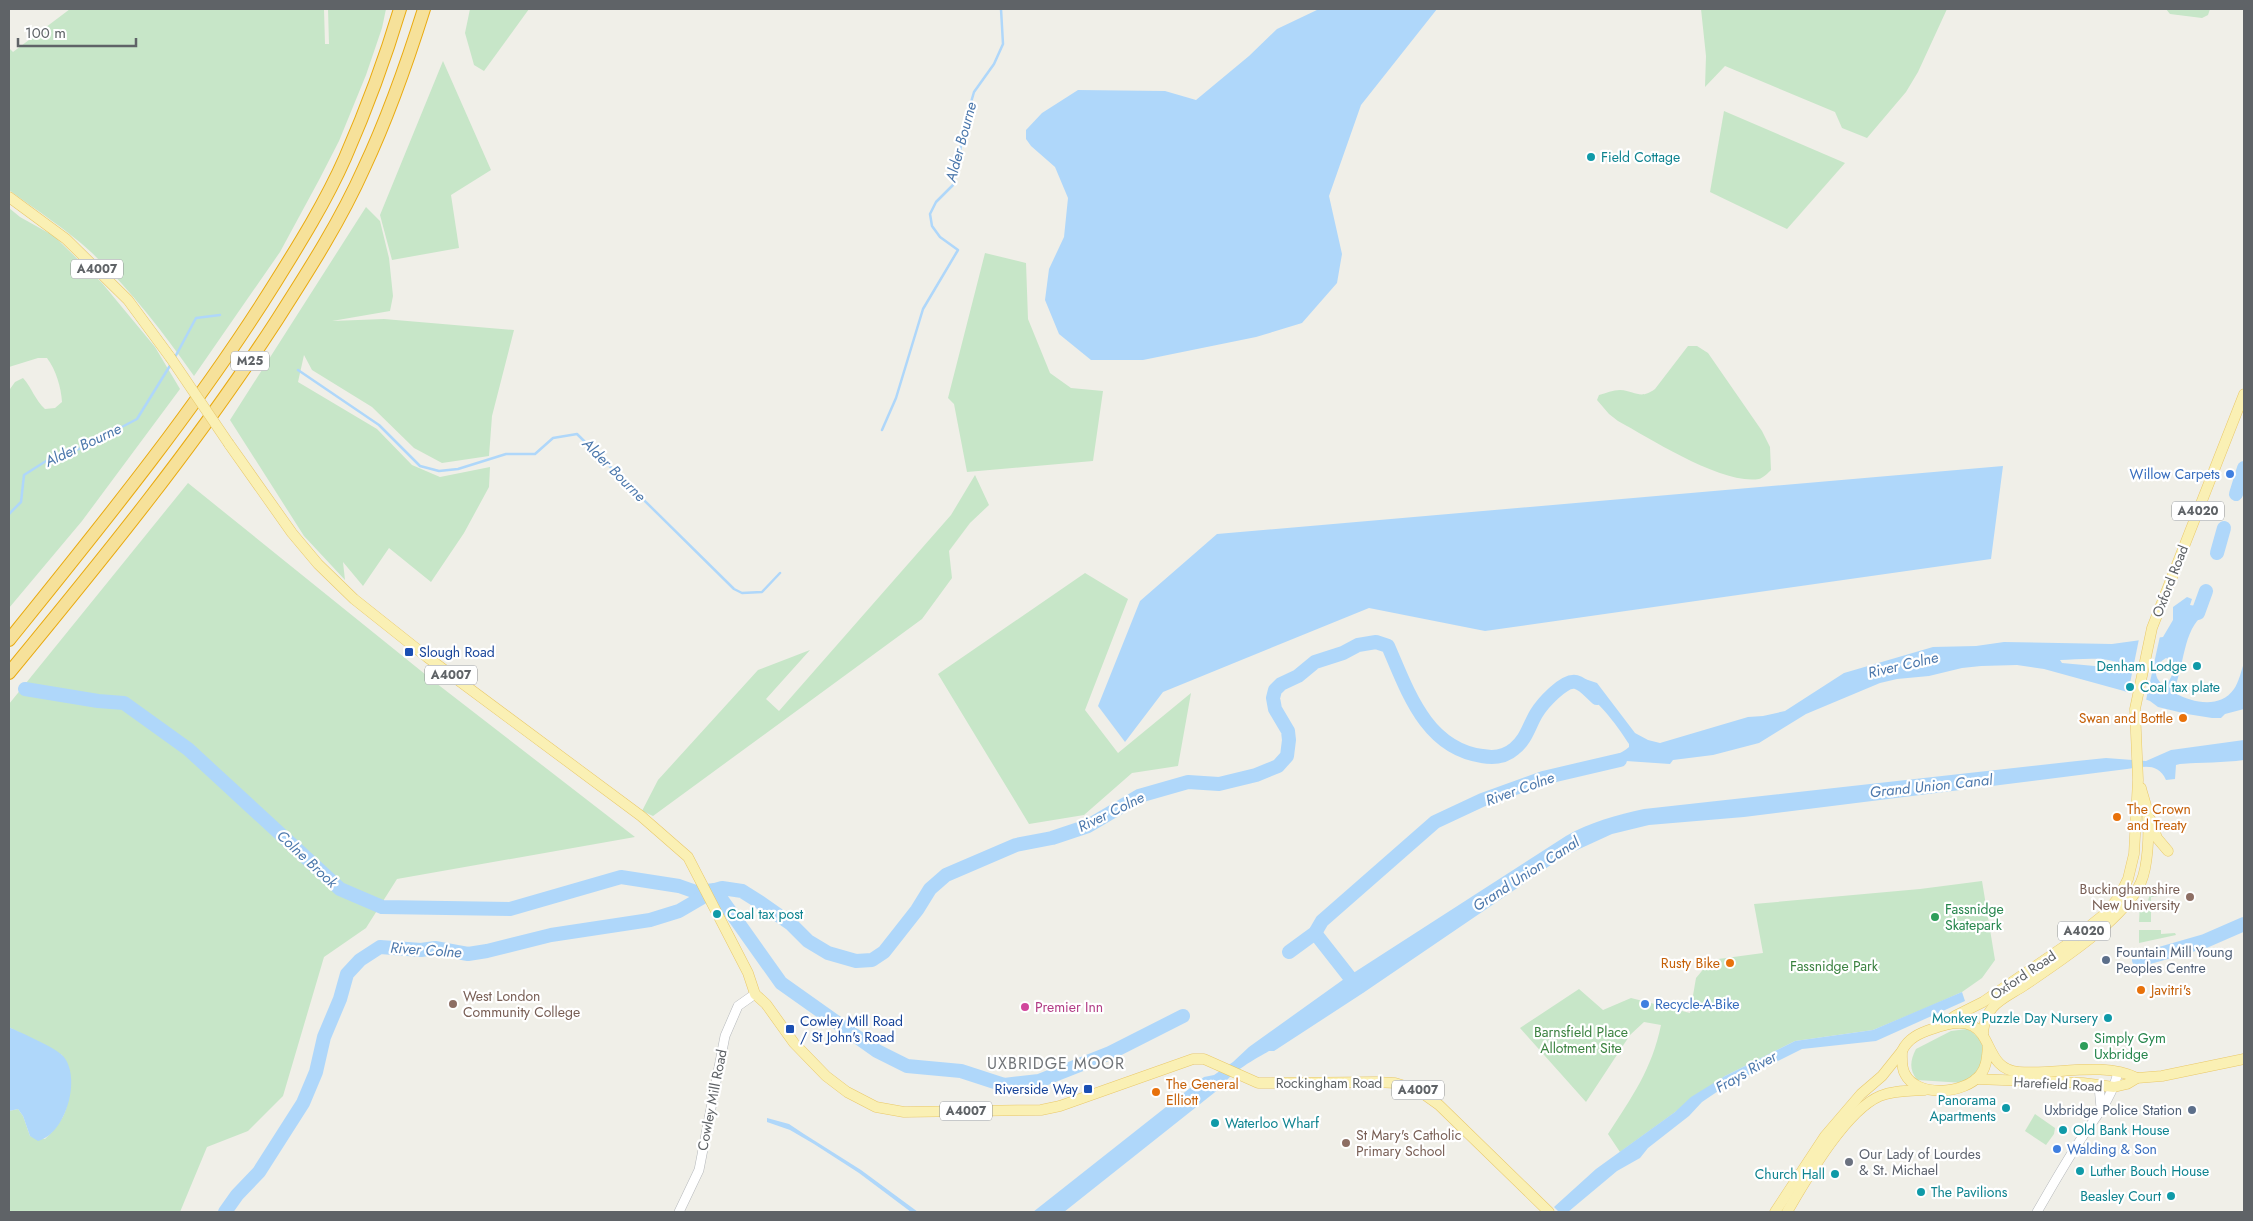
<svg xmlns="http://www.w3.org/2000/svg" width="2253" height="1221" font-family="Jost,sans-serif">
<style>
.green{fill:#c7e6c8}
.water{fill:#afd7fa;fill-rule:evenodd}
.pier{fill:#f0efe8}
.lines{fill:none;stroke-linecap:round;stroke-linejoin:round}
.stream{stroke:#afd7fa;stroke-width:2.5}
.river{stroke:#afd7fa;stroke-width:14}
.minor-casing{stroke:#b5b8bb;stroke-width:10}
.major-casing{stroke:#e9c869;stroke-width:11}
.highway-casing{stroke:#e9aa10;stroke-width:14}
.minor{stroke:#fff;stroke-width:9}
.major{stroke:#faf0b4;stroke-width:10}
.highway{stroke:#f6e19a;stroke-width:12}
.major-bridge-casing{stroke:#e9c869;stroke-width:11;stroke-linecap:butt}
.major-bridge{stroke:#faf0b4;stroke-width:10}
.culture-dot{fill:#0f9aa8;stroke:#fff;stroke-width:2}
.shop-dot{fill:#3f7fe0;stroke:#fff;stroke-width:2}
.transit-dot{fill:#1a4fb4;stroke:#fff;stroke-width:2}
.food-dot{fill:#e8710a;stroke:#fff;stroke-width:2}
.education-dot{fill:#8d6e63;stroke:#fff;stroke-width:2}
.leisure-dot{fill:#2e9e5b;stroke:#fff;stroke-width:2}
.service-dot{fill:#5c6f8a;stroke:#fff;stroke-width:2}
.hotel-dot{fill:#d1479c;stroke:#fff;stroke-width:2}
.worship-dot{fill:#6b7280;stroke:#fff;stroke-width:2}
.labels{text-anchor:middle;stroke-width:4.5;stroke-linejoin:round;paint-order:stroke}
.shield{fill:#fff;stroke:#8f9295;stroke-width:1}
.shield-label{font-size:12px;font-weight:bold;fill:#5f6367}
.culture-label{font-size:14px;fill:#0d838f;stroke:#fff;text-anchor:start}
.shop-label{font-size:14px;fill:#366cbe;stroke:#fff;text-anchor:start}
.street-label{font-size:14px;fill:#5f6367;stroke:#fff}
.transit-label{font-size:14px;fill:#164399;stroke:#fff;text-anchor:start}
.food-label{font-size:14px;fill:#c56008;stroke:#fff;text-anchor:start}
.education-label{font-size:14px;fill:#785e54;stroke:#fff;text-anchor:start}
.leisure-label{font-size:14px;fill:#27864d;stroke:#fff;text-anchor:start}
.service-label{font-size:14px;fill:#4e5e75;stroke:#fff;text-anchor:start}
.park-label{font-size:14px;fill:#3b8240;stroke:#fff}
.hotel-label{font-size:14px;fill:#b23c85;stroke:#fff;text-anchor:start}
.worship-label{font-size:14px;fill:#5b616d;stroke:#fff;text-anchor:start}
.water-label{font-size:15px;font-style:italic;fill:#4c78ac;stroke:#fff}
.quarter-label{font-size:16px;letter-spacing:1px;fill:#717579;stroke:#fff}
</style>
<rect width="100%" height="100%" fill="#f0efe8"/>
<g class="green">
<path d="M 70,9 L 324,9 L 325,44 L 329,44 L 328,9 L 386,9 L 382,28 L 366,75 L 339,141 L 319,180 L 280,252 L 194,376 C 162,331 131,290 91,252 C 66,229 36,210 9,190 L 9,48 L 13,52 Z"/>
<polygon points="470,9 529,9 484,71 474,65 465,33"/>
<polygon points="1701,9 1947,9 1918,72 1906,92 1867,138 1842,128 1835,112 1725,66 1705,87 1706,56"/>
<polygon points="2166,9 2210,9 2208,15 2202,18 2170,14"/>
<polygon points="443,61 491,170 451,195 459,248 392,260 380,215"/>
<polygon points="1724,111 1845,163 1787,229 1710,192"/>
<polygon points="366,207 380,221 389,258 393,296 390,311 332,321 384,319 514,330 492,416 489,456 442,463 414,448 372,407 312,370 304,355 298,382 377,429 412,465 440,477 490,467 489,487 464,533 431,582 389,548 363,586 343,562 345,580 304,536 230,420"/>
<path d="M 9,208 L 20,217 L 54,236 L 102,283 L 155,347 L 180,389 L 82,521 L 9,608 L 10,389 L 15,382 L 23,378 C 32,388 35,400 45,409 L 55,408 L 62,402 C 61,387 56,370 47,358 L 38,358 L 9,367 Z"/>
<polygon points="985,253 1026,263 1028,319 1050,373 1071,388 1103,391 1093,461 967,472 954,404 948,398"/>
<path d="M 1688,346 L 1697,346 L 1708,353 L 1762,431 L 1770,447 L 1771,470 C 1768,473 1763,478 1759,479 C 1722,485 1651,439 1618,421 L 1609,414 L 1597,400 L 1599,395 C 1606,393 1613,390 1620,390 C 1636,391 1640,400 1655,389 Z"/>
<polygon points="975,475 989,505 970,523 949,551 952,578 922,619 653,816 642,811 658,780 758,670 810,650 766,699 779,711 951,515"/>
<path d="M 188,483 L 436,683 L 635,837 L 397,879 L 366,928 L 324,957 L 283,1096 L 248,1131 L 207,1147 L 180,1212 L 9,1212 L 9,1111 L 18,1109 L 23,1116 L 30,1136 L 45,1139 C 76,1110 69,1092 62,1055 L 9,1027 L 9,704 Z"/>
<polygon points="1085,573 1128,599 1085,710 1118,753 1191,693 1178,766 1132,773 1084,815 1029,824 938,674"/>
<path d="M 1982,881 L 1995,960 L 1982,978 L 1962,992 L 1926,1008 L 1873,1030 L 1795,1041 L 1725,1076 L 1620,1152 L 1608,1134 C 1632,1097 1652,1069 1661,1025 L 1644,1022 L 1630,1035 L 1586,1102 L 1520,1028 L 1579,989 L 1603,1010 L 1631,998 L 1690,1013 L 1696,978 L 1711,960 L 1763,953 L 1754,904 L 1920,889 Z"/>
<polygon points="2158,887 2158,896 2151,897 2151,922 2139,922 2140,903 2147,904 2150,894"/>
<polygon points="2161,930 2161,934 2175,933 2176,935 2139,943 2139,930"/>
<path d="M 1967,1029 C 1984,1038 1985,1050 1982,1067 L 1964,1083 L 1917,1080 C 1909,1069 1910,1061 1916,1049 L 1951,1031 Z"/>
<polygon points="2035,1114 2055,1128 2054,1134 2046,1145 2025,1131"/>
</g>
<g class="water">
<polygon points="1319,9 1437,9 1361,105 1329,196 1342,254 1337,283 1302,323 1256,337 1143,360 1091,360 1059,334 1045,300 1049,269 1064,237 1068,198 1055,167 1031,146 1026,139 1026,130 1042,113 1078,90 1165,91 1196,100 1249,56 1277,29"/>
<polygon points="2003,466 1991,559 1485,631 1369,608 1163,692 1125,742 1098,706 1140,601 1217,534"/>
<path d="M 2201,596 L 2208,598 L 2204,615 C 2183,628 2184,669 2174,689 L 2175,693 C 2193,703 2220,709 2234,689 C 2239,682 2241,671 2244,663 L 2244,709 L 2225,714 L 2221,718 L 2212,718 L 2187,714 L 2158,707 L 2150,701 L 2124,691 L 2044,669 L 2017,665 L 1981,666 L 1962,668 L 1929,676 L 1897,679 L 1880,683 L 1806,714 L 1759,743 L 1713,755 L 1673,760 L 1670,764 L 1626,761 L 1602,767 L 1601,759 C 1612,757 1621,754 1629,747 L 1629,744 C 1620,730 1598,698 1583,694 L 1585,679 L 1597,683 L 1635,733 L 1648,740 L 1660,743 L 1748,717 L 1763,716 L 1785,711 L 1844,673 L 1933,647 L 1976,646 L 2004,642 L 2112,644 L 2163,637 L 2173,620 L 2173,607 L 2187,597 L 2192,599 L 2190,605 L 2196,606 ZM 2166,658 L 2172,661 L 2173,673 L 2168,683 L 2162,684 C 2152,676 2155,664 2166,658 ZM 2060,660 C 2080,660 2113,654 2127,669 L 2062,663 Z"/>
<path d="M 2244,740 L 2244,760 C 2223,763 2202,762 2180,764 L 2176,765 L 2175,779 L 2166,780 C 2158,762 2143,767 2127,769 L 1744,817 L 1649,825 L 1612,834 L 1564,856 L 1363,993 L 1274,1051 L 1269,1051 C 1257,1058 1229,1073 1224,1085 L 1064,1212 L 1033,1212 L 1204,1077 L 1214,1075 L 1233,1062 L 1249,1047 L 1344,979 L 1566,836 C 1590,822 1617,815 1644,809 L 2077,761 L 2106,758 L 2146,761 L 2171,750 Z"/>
<polygon points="2154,953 2157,961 2141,964 2139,957"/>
<polygon points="1962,992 1965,1001 1876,1041 1802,1049 1756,1072 1730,1083 1702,1102 1689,1116 1648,1148 1640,1158 1617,1171 1568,1212 1559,1212 1554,1207 1596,1169 1675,1112 1691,1097 1725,1076 1795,1041 1873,1030"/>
<path d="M 9,1027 C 21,1033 55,1047 63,1056 C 82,1077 66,1134 38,1141 L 30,1136 L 23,1116 L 18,1109 L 9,1111 Z"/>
<polygon points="767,1118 789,1124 804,1134 861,1170 918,1212 911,1212 859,1173 814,1144 790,1130 767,1122"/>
</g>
<polygon class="pier" points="2160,636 2146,700 2128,693 2139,639"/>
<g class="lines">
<g class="stream">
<polyline points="174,359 196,318 220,315"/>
<polyline points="298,370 379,425 420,466 439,471 458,469 506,454 535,454 553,438 577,434 734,589 742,593 762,592 780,573"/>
<polyline points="882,430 896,398 923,309 958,250 940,237 932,226 930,214 936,202 953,185 967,116 974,92 994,64 1003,44 1001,9"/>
<polyline points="9,514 21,502 24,475 54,456 82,448 137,419 171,364"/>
</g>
<g class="river">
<polyline points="2236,494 2244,468"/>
<polyline points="2217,553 2224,528"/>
<polyline points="2198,613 2206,591"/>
<polyline points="25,689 98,701 124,703 188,749 340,889 382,907 510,909 621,877 679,886 696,892 715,890 781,983 877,1051 907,1066 961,1071 1004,1085 1039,1081 1110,1053 1183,1016"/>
<polyline points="1315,933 1355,984"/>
<polyline points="1289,952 1315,933 1322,921 1435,822 1482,800 1543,778 1620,760"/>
<polyline points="2139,960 2205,941 2244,924"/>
<path d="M 225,1212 L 237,1195 L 259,1172 L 303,1103 L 316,1072 L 324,1037 L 340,999 L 347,974 L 360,960 L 380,947 L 421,950 L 435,948 L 468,954 L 487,951 L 551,935 L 650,920 L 679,911 L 715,890 L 722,888 L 742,891 L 761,903 L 791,924 L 808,941 L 828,953 L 856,961 L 872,960 L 884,952 L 917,910 L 930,889 L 946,875 L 1016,845 L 1052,838 L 1088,826 L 1139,796 L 1188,782 L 1219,784 L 1256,775 L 1278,766 L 1287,756 L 1289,740 L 1288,731 L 1275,709 L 1273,698 L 1275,690 L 1281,684 L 1298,676 L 1315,662 L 1343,653 L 1358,645 L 1376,642 L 1388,646 C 1408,692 1426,748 1482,756 C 1493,758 1505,757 1514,749 C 1526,740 1529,726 1536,714 C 1542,704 1564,679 1576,682 C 1584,684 1591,693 1597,698"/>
</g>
<g class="minor-casing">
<g id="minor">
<polyline points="2099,1086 2101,1108"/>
<polyline points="679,1212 699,1170 725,1036 738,1006 755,994"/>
<path d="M 2037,1212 C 2051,1188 2065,1163 2081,1139 C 2095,1117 2112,1099 2118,1072"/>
</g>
</g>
<g class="major-casing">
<g id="major">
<polyline points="9,197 66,239 128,300 170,357"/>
<polyline points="229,444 292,533 318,564 354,599 427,657 641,816 688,857 748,973 755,994 766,1004 794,1043 826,1076 847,1092 876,1107 904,1112 1041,1110 1060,1106 1193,1059 1204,1059 1258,1083 1376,1082 1395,1083 1418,1090 1439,1105 1549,1212"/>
<polyline points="2150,819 2157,838 2168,851"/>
<polyline points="1943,1025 1955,1016 1983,1002 2065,946 2106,913 2119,897 2128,879 2134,854 2138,780 2135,709 2152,628 2244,394"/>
<path d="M 1983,1034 C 1985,1004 2002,1000 2025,985 C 2060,961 2124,920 2141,882 C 2148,866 2149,835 2148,818 C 2148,808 2143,797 2141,788"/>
<path d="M 1988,1046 C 1987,1056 1987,1067 1980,1075 C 1965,1094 1917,1098 1905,1074 C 1901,1067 1902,1058 1902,1051 C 1908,1038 1920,1033 1932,1029 C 2002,1003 1975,1069 2019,1072 C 2057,1075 2102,1061 2137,1078"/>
<polyline points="1976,1079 2083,1083 2114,1087 2127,1084 2137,1078 2162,1076 2244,1059"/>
<polyline points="1775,1212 1825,1136 1861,1094 1882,1076 1902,1051"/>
<path d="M 1787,1212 C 1806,1180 1845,1111 1880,1096 C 1894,1090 1910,1091 1925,1090"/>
</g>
</g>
<g class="highway-casing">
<g id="highway">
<path d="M 9,640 C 101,526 197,408 275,283 C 300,243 326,201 345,158 C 366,110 385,59 400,9"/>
<path d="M 9,673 C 102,560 195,446 275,323 C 307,273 340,222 364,168 C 388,117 407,63 424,9"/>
</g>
</g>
<use href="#minor" class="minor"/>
<use href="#major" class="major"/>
<use href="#highway" class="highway"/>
<g class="major-bridge-casing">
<polyline id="major-bridge" points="170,357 229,444"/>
</g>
<use href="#major-bridge" class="major-bridge"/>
</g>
<g class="culture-dot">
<circle cx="1591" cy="157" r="5"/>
<circle cx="2197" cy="666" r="5"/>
<circle cx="2130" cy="687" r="5"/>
<circle cx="717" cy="914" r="5"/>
<circle cx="2108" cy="1018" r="5"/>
<circle cx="2006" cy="1108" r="5"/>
<circle cx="1215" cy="1123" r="5"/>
<circle cx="2063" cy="1130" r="5"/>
<circle cx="2080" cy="1171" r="5"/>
<circle cx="1835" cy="1174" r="5"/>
<circle cx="1921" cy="1192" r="5"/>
<circle cx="2171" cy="1196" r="5"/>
</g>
<g class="shop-dot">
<circle cx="2230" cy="474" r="5"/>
<circle cx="1645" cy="1004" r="5"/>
<circle cx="2057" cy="1149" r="5"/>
</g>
<g class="transit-dot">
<rect x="404" y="647" width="10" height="10" rx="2.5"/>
<rect x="785" y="1024" width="10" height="10" rx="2.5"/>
<rect x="1083" y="1084" width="10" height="10" rx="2.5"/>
</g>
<g class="food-dot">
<circle cx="2183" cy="718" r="5"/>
<circle cx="2117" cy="817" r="5"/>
<circle cx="1730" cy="963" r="5"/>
<circle cx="2141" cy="990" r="5"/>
<circle cx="1156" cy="1092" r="5"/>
</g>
<g class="education-dot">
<circle cx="2190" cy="897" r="5"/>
<circle cx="453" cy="1004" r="5"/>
<circle cx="1346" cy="1143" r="5"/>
</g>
<g class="leisure-dot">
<circle cx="1935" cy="917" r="5"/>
<circle cx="2084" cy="1046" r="5"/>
</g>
<g class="service-dot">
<circle cx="2106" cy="960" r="5"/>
<circle cx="2192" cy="1110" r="5"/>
</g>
<circle class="hotel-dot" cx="1025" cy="1007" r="5"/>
<circle class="worship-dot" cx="1849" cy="1162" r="5"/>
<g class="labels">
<g class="shield">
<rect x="71" y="259.5" width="52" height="19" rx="4"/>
<rect x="231" y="351.5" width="38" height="19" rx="4"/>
<rect x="2172" y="501.5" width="52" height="19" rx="4"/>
<rect x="425" y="665.5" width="52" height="19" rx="4"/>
<rect x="2058" y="921.5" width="52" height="19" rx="4"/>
<rect x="1392" y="1080.5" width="52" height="19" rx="4"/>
<rect x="940" y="1101.5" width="52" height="19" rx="4"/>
</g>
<g class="shield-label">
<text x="97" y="273">A4007</text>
<text x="250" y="365">M25</text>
<text x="2198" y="515">A4020</text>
<text x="451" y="679">A4007</text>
<text x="2084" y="935">A4020</text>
<text x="1418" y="1094">A4007</text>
<text x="966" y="1115">A4007</text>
</g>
<g class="culture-label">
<text x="1601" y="162">Field Cottage</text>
<text x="2187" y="671" text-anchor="end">Denham Lodge</text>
<text x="2140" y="692">Coal tax plate</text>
<text x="727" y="919">Coal tax post</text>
<text x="2098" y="1023" text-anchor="end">Monkey Puzzle Day Nursery</text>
<text x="1996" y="1105" text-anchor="end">Panorama<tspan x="1996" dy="16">Apartments</tspan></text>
<text x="1225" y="1128">Waterloo Wharf</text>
<text x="2073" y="1135">Old Bank House</text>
<text x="2090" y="1176">Luther Bouch House</text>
<text x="1825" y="1179" text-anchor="end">Church Hall</text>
<text x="1931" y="1197">The Pavilions</text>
<text x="2161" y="1201" text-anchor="end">Beasley Court</text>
</g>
<g class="shop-label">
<text x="2220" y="479" text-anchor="end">Willow Carpets</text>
<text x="1655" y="1009">Recycle-A-Bike</text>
<text x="2067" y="1154">Walding &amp; Son</text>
</g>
<g class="street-label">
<text transform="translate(2170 581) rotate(-69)" y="5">Oxford Road</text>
<text transform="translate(2023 975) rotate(-34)" y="5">Oxford Road</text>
<text x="1329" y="1088">Rockingham Road</text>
<text transform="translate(2058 1084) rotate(3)" y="5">Harefield Road</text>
<text transform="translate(712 1100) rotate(-79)" y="5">Cowley Mill Road</text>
</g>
<g class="transit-label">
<text x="419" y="657">Slough Road</text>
<text x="800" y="1026">Cowley Mill Road<tspan x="800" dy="16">/ St John's Road</tspan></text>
<text x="1078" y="1094" text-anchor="end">Riverside Way</text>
</g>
<g class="food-label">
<text x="2173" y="723" text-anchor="end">Swan and Bottle</text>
<text x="2127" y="814">The Crown<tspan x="2127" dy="16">and Treaty</tspan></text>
<text x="1720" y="968" text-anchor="end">Rusty Bike</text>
<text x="2151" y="995">Javitri's</text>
<text x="1166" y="1089">The General<tspan x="1166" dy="16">Elliott</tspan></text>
</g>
<g class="education-label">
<text x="2180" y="894" text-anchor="end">Buckinghamshire<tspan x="2180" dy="16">New University</tspan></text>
<text x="463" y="1001">West London<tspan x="463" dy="16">Community College</tspan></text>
<text x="1356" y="1140">St Mary's Catholic<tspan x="1356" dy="16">Primary School</tspan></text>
</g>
<g class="leisure-label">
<text x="1945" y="914">Fassnidge<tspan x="1945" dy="16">Skatepark</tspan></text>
<text x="2094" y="1043">Simply Gym<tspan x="2094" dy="16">Uxbridge</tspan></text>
</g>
<g class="service-label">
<text x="2116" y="957">Fountain Mill Young<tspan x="2116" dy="16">Peoples Centre</tspan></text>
<text x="2182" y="1115" text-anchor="end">Uxbridge Police Station</text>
</g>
<g class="park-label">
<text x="1834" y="971">Fassnidge Park</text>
<text x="1581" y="1037">Barnsfield Place<tspan x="1581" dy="16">Allotment Site</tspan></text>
</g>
<g class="hotel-label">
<text x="1035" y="1012">Premier Inn</text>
</g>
<g class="worship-label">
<text x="1859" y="1159">Our Lady of Lourdes<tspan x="1859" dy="16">&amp; St. Michael</tspan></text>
</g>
<g class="water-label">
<text transform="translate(961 142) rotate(-75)" y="5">Alder Bourne</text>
<text transform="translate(83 445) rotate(-25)" y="5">Alder Bourne</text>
<text transform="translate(614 470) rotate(45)" y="5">Alder Bourne</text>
<text transform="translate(1903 665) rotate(-13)" y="5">River Colne</text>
<text transform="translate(1931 786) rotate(-6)" y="5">Grand Union Canal</text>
<text transform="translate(1520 789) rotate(-20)" y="5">River Colne</text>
<text transform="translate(1111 812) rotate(-26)" y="5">River Colne</text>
<text transform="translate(307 859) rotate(43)" y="5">Colne Brook</text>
<text transform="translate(1526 874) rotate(-33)" y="5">Grand Union Canal</text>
<text transform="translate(426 950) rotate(4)" y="5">River Colne</text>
<text transform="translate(1746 1072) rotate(-30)" y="5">Frays River</text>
</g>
<g class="quarter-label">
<text x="1056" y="1069">UXBRIDGE MOOR</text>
</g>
</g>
<rect width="2253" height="1221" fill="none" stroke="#5f6367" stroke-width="20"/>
<path d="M18 38v8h118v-8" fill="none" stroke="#5f6367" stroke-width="2.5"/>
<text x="25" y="38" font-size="15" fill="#5f6367" stroke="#ffffff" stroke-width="4" paint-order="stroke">100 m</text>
</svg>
